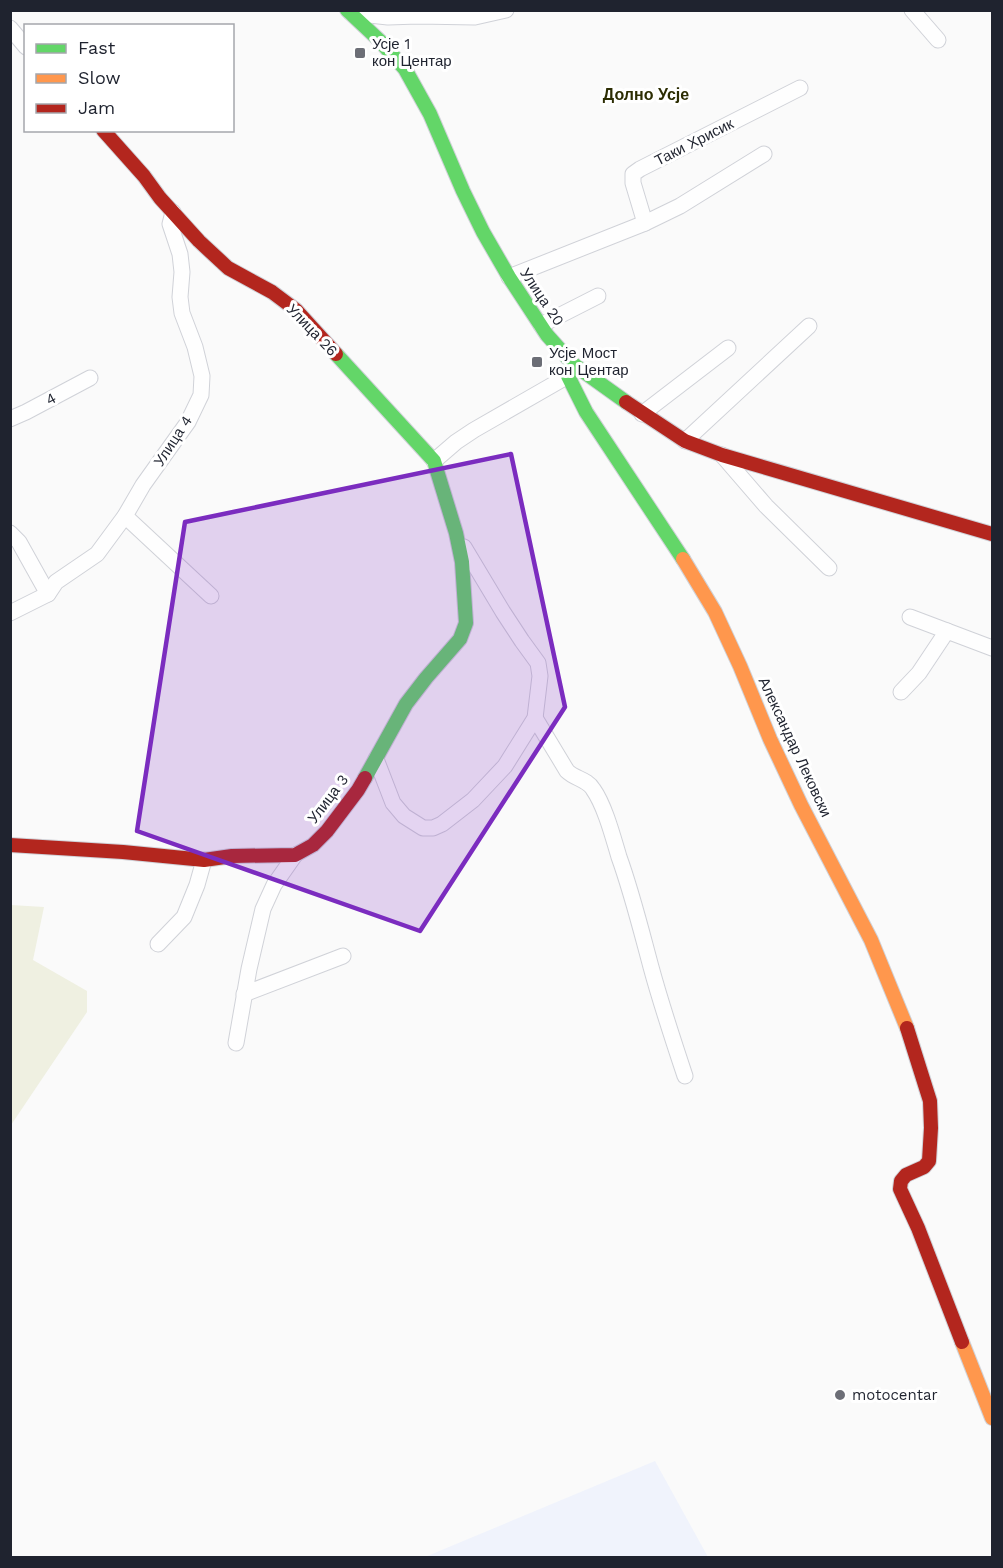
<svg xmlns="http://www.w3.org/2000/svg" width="1003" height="1568" font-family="'Work Sans',sans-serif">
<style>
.built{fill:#f0f3fc}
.green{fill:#eff0e1}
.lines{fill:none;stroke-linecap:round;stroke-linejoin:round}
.street-casing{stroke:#d0d2d8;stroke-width:17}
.fast-casing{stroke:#d0d2d8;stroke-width:16}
.slow-casing{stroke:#d0d2d8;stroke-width:16}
.jam-casing{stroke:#d0d2d8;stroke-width:16}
.street{stroke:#fefefe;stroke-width:15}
.fast{stroke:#63d668;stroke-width:14}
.slow{stroke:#ff974d;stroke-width:14}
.jam{stroke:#b3261e;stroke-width:14}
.marked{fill:#7b2cbf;fill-opacity:0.2;stroke:#7b2cbf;stroke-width:4.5;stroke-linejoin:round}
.poi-dot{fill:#6c6e76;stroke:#fff;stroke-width:2}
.labels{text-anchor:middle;stroke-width:6;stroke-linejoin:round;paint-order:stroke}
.poi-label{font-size:15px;fill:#1f232f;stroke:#fff;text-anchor:start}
.street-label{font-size:15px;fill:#1f232f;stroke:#fff}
.neighbourhood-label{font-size:16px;font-weight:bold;fill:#2c2d03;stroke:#fff}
</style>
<rect width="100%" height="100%" fill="#fafafa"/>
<polygon class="built" points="655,1461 708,1557 425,1557"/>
<polygon class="green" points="11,905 44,907 33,960 87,991 87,1012 11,1125"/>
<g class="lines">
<g class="street-casing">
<g id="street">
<polyline points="912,10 938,40"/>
<polyline points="351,13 388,17 418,16 475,17 506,10"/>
<polyline points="10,28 26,47"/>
<polyline points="645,223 633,183 633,174 640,169 800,88"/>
<polyline points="509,277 645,223 680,206 764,154"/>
<polyline points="541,325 598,296"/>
<polyline points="642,414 728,348"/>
<polyline points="10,419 26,412 90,378"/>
<polyline points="685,441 809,326"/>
<polyline points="722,455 766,506 829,568"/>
<polyline points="434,461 456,442 474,430 568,376"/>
<polyline points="125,516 211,596"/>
<polyline points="10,533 19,542 48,594"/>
<polyline points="10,613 48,594 56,582 97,554 125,516 143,485 188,422 201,395 202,376 195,347 182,313 180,297 182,272 180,254 170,224 173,212"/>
<polyline points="910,617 992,648"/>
<polyline points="901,692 919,673 947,631"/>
<path d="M 535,718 L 567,771 C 575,779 587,779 593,789 C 605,806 613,837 619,857 C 632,893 641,930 651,967 C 661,1004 673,1040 685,1076"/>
<polyline points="376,759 393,803 404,816 423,828 433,828 442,824 473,800 505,766 535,718 540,676 538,663 522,641 503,612 464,547"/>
<polyline points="158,944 184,917 197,885 204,860"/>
<polyline points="244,994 343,956"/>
<polyline points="236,1043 249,969 263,909 274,885 295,855"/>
</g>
</g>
<g class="fast-casing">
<g id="fast">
<polyline points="347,10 379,40 405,69 430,114 463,191 483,232 509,277 547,335 573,364 626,402"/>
<polyline points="336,354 434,461 456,533 462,562 466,623 460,639 426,678 406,704 365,778"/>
<polyline points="573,364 568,376 586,412 683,559"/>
</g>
</g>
<g class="slow-casing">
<g id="slow">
<polyline points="683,559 715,612 740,666 770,739 801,805 871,940 907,1028"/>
<polyline points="962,1342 992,1418"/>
</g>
</g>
<g class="jam-casing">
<g id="jam">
<polyline points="103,130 144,176 160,198 199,241 228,268 272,292 296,310 336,354"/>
<polyline points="626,402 685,441 722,455 992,534"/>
<polyline points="10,845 123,852 204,860 232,856 295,855 313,845 327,831 358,790 365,778"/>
<polyline points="907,1028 930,1101 931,1128 929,1161 924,1167 906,1175 901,1181 900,1189 918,1228 962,1342"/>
</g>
</g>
<use href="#street" class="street"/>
<use href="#fast" class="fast"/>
<use href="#slow" class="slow"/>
<use href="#jam" class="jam"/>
</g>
<path class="marked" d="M 511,454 L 565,707 L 420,931 L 137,831 L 185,522 Z"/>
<g class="poi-dot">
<rect x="354" y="47" width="12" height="12" rx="3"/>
<rect x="531" y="356" width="12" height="12" rx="3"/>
<circle cx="840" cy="1395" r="6"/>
</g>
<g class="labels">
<g class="poi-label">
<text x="372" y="49">Усје 1<tspan x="372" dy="17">кон Центар</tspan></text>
<text x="549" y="358">Усје Мост<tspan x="549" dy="17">кон Центар</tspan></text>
<text x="852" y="1400">motocentar</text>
</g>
<g class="street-label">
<text transform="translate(694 142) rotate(-27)" y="5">Таки Хрисик</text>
<text transform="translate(542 297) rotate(56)" y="5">Улица 20</text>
<text transform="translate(312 330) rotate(46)" y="5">Улица 26</text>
<text transform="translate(51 399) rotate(-28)" y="5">4</text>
<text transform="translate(173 441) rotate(-57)" y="5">Улица 4</text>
<text transform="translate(795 747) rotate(65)" y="5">Александар Лековски</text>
<text transform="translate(328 799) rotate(-53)" y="5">Улица 3</text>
</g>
<g class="neighbourhood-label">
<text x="646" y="100">Долно Усје</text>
</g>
</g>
<rect width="1003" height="1568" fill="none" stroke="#1f232f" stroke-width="24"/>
<rect x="24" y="24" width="210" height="108" fill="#ffffff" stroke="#a5a7ac" stroke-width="1.5"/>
<rect x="36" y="44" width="30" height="9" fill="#63d668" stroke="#a5a7ac" stroke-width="1.5"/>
<text x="78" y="54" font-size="18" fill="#1f232f">Fast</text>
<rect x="36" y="74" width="30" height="9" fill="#ff974d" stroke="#a5a7ac" stroke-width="1.5"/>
<text x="78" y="84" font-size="18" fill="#1f232f">Slow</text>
<rect x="36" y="104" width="30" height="9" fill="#b3261e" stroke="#a5a7ac" stroke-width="1.5"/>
<text x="78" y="114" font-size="18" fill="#1f232f">Jam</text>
</svg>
